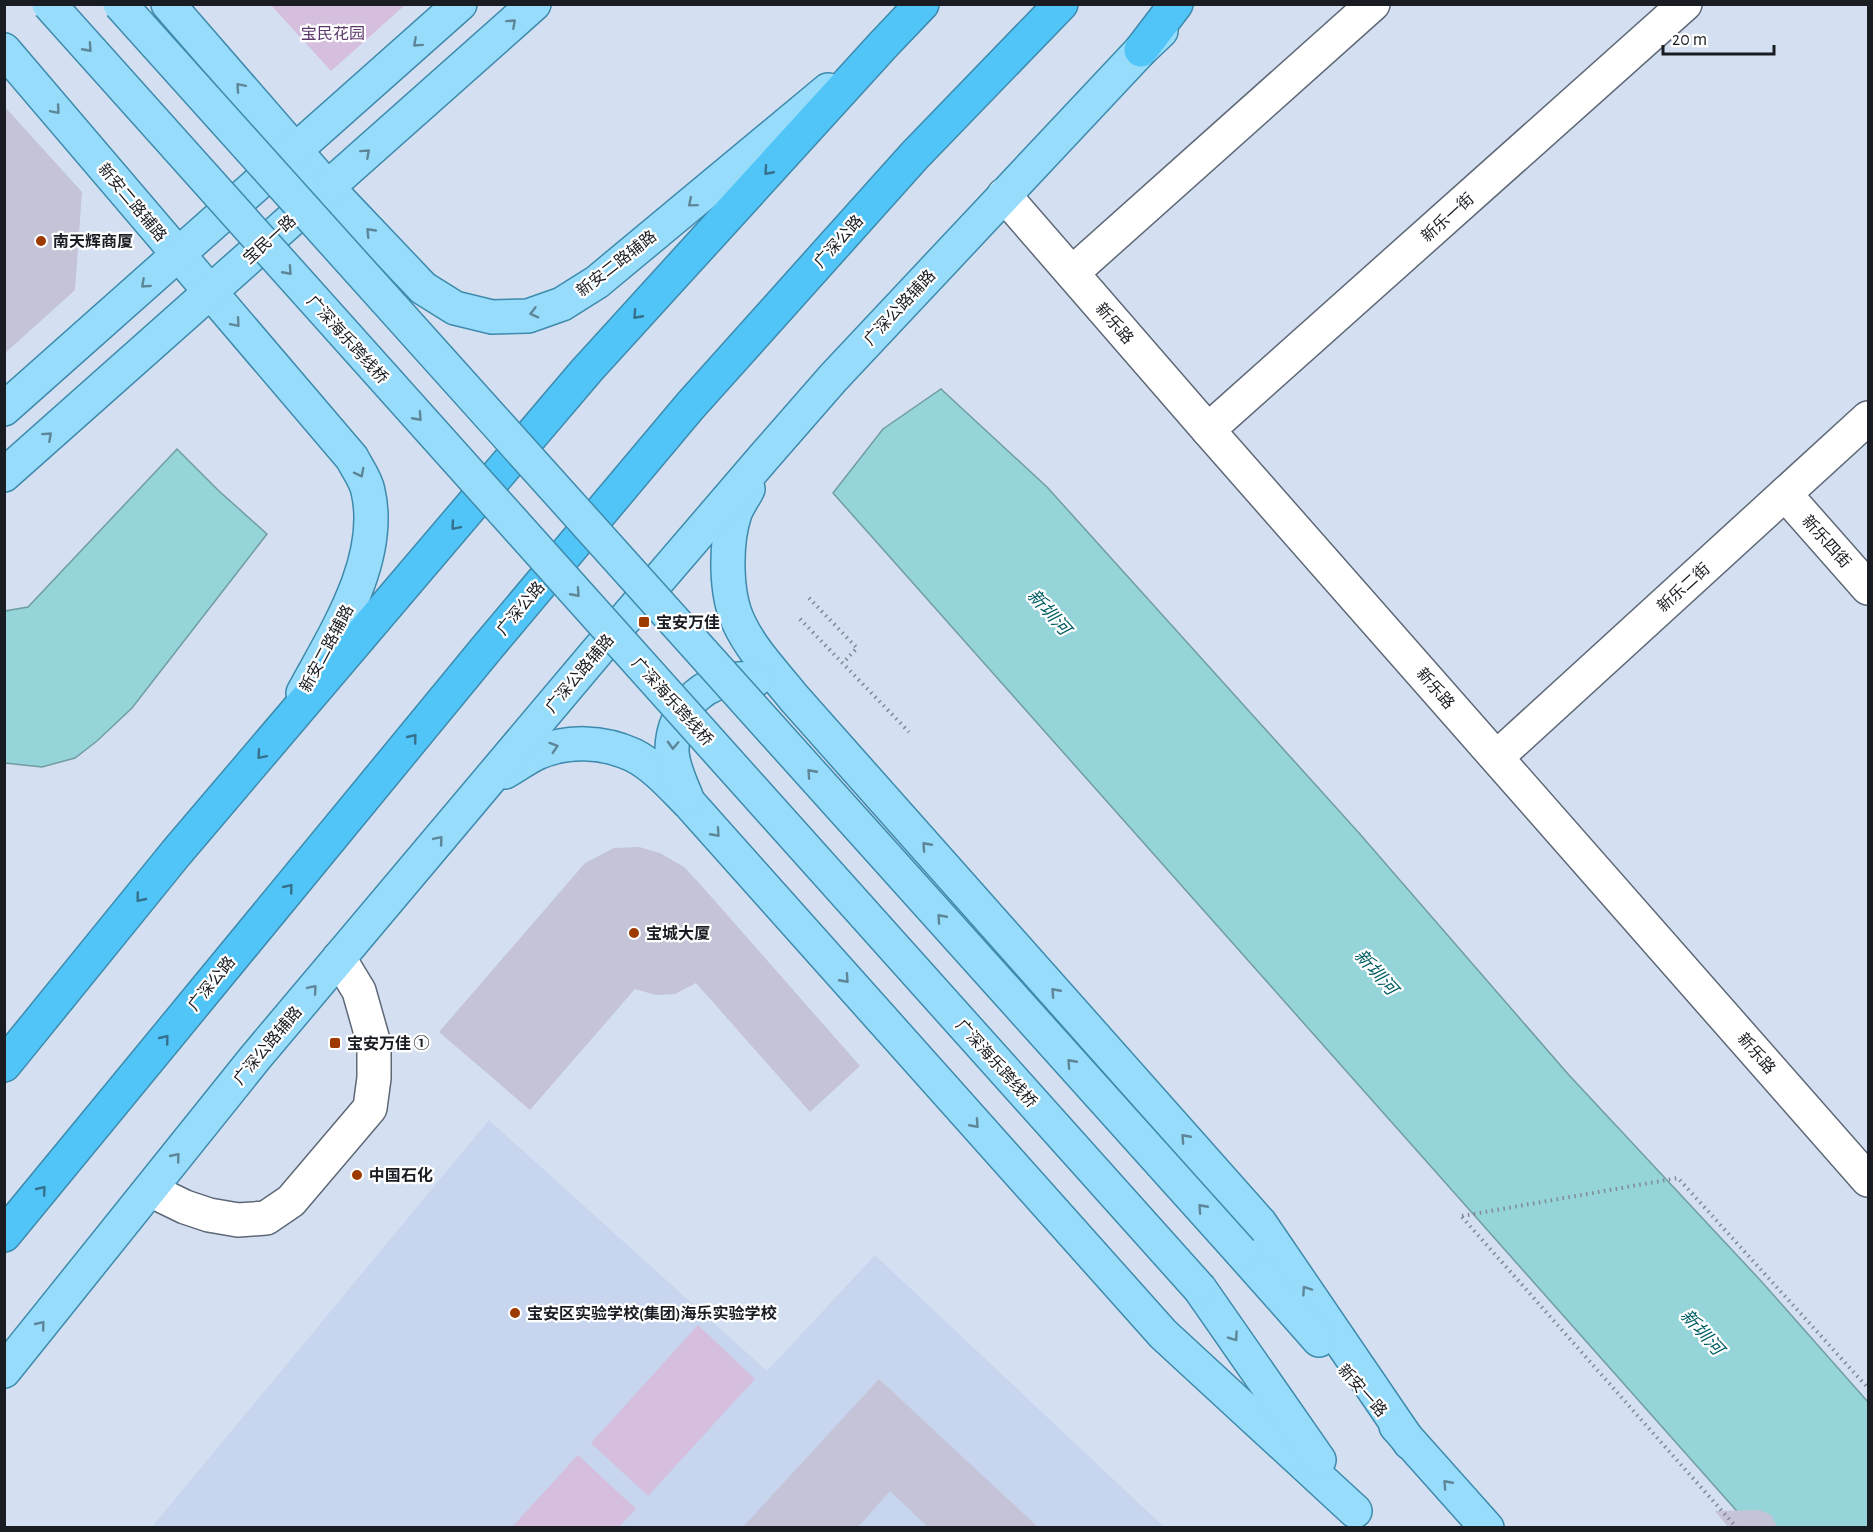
<svg xmlns="http://www.w3.org/2000/svg" width="1873" height="1532" font-family="'Alegreya Sans','Noto Sans SC',sans-serif">
<style>
.built{fill:#c7d6ee}
.green{fill:#d5bede}
.water{fill:#95d4d8;stroke:#709da2;stroke-width:1.5}
.building{fill:#c4c3d7}
.lines{fill:none;stroke-linecap:round;stroke-linejoin:round}
.minor-casing{stroke:#5e6877;stroke-width:36}
.major-casing{stroke:#3d8aad;stroke-width:36}
.highway-casing{stroke:#3d8aad;stroke-width:36}
.path{stroke:#818995;stroke-width:4;stroke-dasharray:1.5 4.5;stroke-linecap:butt}
.minor{stroke:#fff;stroke-width:33}
.major{stroke:#97dcfa;stroke-width:33}
.highway{stroke:#51c5f7;stroke-width:33}
.major-bridge-casing{stroke:#3d8aad;stroke-width:36;stroke-linecap:butt}
.major-bridge{stroke:#97dcfa;stroke-width:33}
.oneway{stroke:#5e8699}
.oneway2{stroke:#35718d}
.poi-dot{fill:#9d3a00;stroke:#fff;stroke-width:2}
.labels{text-anchor:middle;stroke-width:4.5;stroke-linejoin:round;paint-order:stroke}
.park-label{font-size:16px;fill:#5d386b;stroke:#fff}
.street-label{font-size:16px;fill:#191d23;stroke:#fff}
.poi-label{font-size:16px;font-weight:bold;fill:#191d23;stroke:#fff;text-anchor:start}
.water-label{font-size:18px;font-style:italic;fill:#005e63;stroke:#fff}
</style>
<rect width="100%" height="100%" fill="#d4e0f1"/>
<polygon class="built" points="489,1120 767,1371 875,1255 1164,1527 151,1528"/>
<g class="green">
<polygon points="271,5 405,5 331,71"/>
<polygon points="698,1325 755,1379 648,1496 591,1443"/>
<polygon points="578,1455 636,1509 619,1527 512,1527"/>
</g>
<g class="water">
<polygon points="941,389 1047,487 1359,833 1568,1074 1761,1281 1868,1402 1868,1527 1751,1527 833,493 883,429"/>
<polygon points="177,449 219,491 267,534 132,708 97,741 75,758 42,767 5,763 5,611 28,607"/>
</g>
<g class="building">
<polygon points="4,106 82,192 75,290 4,354"/>
<polygon points="639,847 660,853 684,867 700,884 860,1066 810,1112 696,983 675,994 656,995 635,989 530,1110 439,1032 585,863 614,848"/>
<polygon points="879,1379 1039,1528 929,1528 890,1491 857,1528 742,1528"/>
<polygon points="1760,1510 1771,1515 1778,1528 1729,1528 1715,1511"/>
</g>
<g class="lines">
<g class="minor-casing">
<g id="minor">
<polyline points="1004,195 1208,430 1868,1180"/>
<polyline points="1072,273 1373,4"/>
<polyline points="1208,430 1685,4"/>
<polyline points="1785,494 1868,588"/>
<polyline points="1497,757 1868,418"/>
<polyline points="150,1190 185,1207 209,1215 238,1220 266,1218 291,1201 370,1108 374,1078 374,1044 359,991 339,958"/>
</g>
</g>
<g class="major-casing">
<g id="major">
<polyline points="168,4 327,187 423,288 455,308 492,317 528,316 562,304 597,282 828,90"/>
<path d="M 4,50 L 352,458 C 357,468 366,480 368,491 C 384,560 334,635 303,693"/>
<polyline points="4,409 460,4"/>
<polyline points="4,475 534,4"/>
<path d="M 748,489 C 744,497 738,505 735,513 C 725,543 725,595 739,623 C 752,651 775,674 794,698 L 1260,1223 L 1410,1443"/>
<path d="M 505,772 C 516,766 526,758 537,753 C 567,740 603,741 633,755 C 655,766 673,787 690,804 L 1163,1334 L 1355,1511"/>
<path d="M 686,796 C 680,782 673,767 672,752 C 671,706 710,672 755,680"/>
<polyline points="1241,1252 1319,1340"/>
<polyline points="1200,1289 1319,1460"/>
<polyline points="4,1371 255,1058 595,654 764,457 833,378 1141,50 1161,31"/>
<polyline points="1396,1426 1487,1528"/>
</g>
</g>
<g class="highway-casing">
<g id="highway">
<polyline points="1141,50 1176,4"/>
<polyline points="4,1065 176,853 587,370 883,45 922,4"/>
<polyline points="4,1235 486,649 690,406 915,155 1061,4"/>
</g>
</g>
<g class="path">
<polyline points="809,598 857,648 843,663"/>
<polyline points="800,619 909,732"/>
<polyline points="1462,1216 1678,1178 1868,1388"/>
<polyline points="1462,1217 1737,1528"/>
</g>
<use href="#minor" class="minor"/>
<use href="#major" class="major"/>
<use href="#highway" class="highway"/>
<g class="major-bridge-casing">
<g id="major-bridge">
<polyline points="49,4 1200,1289"/>
<polyline points="120,4 1241,1252"/>
</g>
</g>
<use href="#major-bridge" class="major-bridge"/>
</g>
<defs><path id="oneway-chevron" d="M-2-3.5L2.5 0L-2 3.5" fill="none" stroke-width="1.6" stroke-linecap="round" stroke-linejoin="round" transform="scale(1.5)"/></defs>
<g class="oneway">
<use href="#oneway-chevron" transform="translate(512 23) rotate(-42)"/>
<use href="#oneway-chevron" transform="translate(417 43) rotate(138)"/>
<use href="#oneway-chevron" transform="translate(88 48) rotate(48)"/>
<use href="#oneway-chevron" transform="translate(240 87) rotate(-131)"/>
<use href="#oneway-chevron" transform="translate(56 110) rotate(50)"/>
<use href="#oneway-chevron" transform="translate(366 153) rotate(-42)"/>
<use href="#oneway-chevron" transform="translate(692 203) rotate(140)"/>
<use href="#oneway-chevron" transform="translate(370 232) rotate(-134)"/>
<use href="#oneway-chevron" transform="translate(288 271) rotate(48)"/>
<use href="#oneway-chevron" transform="translate(145 284) rotate(138)"/>
<use href="#oneway-chevron" transform="translate(534 313) rotate(165)"/>
<use href="#oneway-chevron" transform="translate(236 323) rotate(49)"/>
<use href="#oneway-chevron" transform="translate(418 417) rotate(48)"/>
<use href="#oneway-chevron" transform="translate(48 436) rotate(-42)"/>
<use href="#oneway-chevron" transform="translate(360 473) rotate(63)"/>
<use href="#oneway-chevron" transform="translate(576 593) rotate(48)"/>
<use href="#oneway-chevron" transform="translate(673 745) rotate(92)"/>
<use href="#oneway-chevron" transform="translate(554 747) rotate(-18)"/>
<use href="#oneway-chevron" transform="translate(811 773) rotate(-132)"/>
<use href="#oneway-chevron" transform="translate(716 833) rotate(48)"/>
<use href="#oneway-chevron" transform="translate(439 840) rotate(-50)"/>
<use href="#oneway-chevron" transform="translate(926 846) rotate(-132)"/>
<use href="#oneway-chevron" transform="translate(941 918) rotate(-132)"/>
<use href="#oneway-chevron" transform="translate(845 979) rotate(48)"/>
<use href="#oneway-chevron" transform="translate(313 989) rotate(-50)"/>
<use href="#oneway-chevron" transform="translate(1055 992) rotate(-132)"/>
<use href="#oneway-chevron" transform="translate(1071 1063) rotate(-132)"/>
<use href="#oneway-chevron" transform="translate(975 1124) rotate(48)"/>
<use href="#oneway-chevron" transform="translate(1185 1138) rotate(-132)"/>
<use href="#oneway-chevron" transform="translate(176 1157) rotate(-51)"/>
<use href="#oneway-chevron" transform="translate(1202 1208) rotate(-132)"/>
<use href="#oneway-chevron" transform="translate(1306 1290) rotate(-124)"/>
<use href="#oneway-chevron" transform="translate(41 1325) rotate(-51)"/>
<use href="#oneway-chevron" transform="translate(1234 1337) rotate(55)"/>
<use href="#oneway-chevron" transform="translate(1447 1484) rotate(-132)"/>
</g>
<g class="oneway2">
<use href="#oneway-chevron" transform="translate(768 171) rotate(132)"/>
<use href="#oneway-chevron" transform="translate(637 315) rotate(132)"/>
<use href="#oneway-chevron" transform="translate(455 526) rotate(130)"/>
<use href="#oneway-chevron" transform="translate(413 738) rotate(-51)"/>
<use href="#oneway-chevron" transform="translate(261 755) rotate(131)"/>
<use href="#oneway-chevron" transform="translate(289 888) rotate(-51)"/>
<use href="#oneway-chevron" transform="translate(140 898) rotate(129)"/>
<use href="#oneway-chevron" transform="translate(165 1039) rotate(-51)"/>
<use href="#oneway-chevron" transform="translate(42 1190) rotate(-51)"/>
</g>
<g class="poi-dot">
<circle cx="41" cy="241" r="6"/>
<rect x="638" y="616" width="12" height="12" rx="3"/>
<circle cx="634" cy="933" r="6"/>
<rect x="329" y="1037" width="12" height="12" rx="3"/>
<circle cx="357" cy="1175" r="6"/>
<circle cx="515" cy="1313" r="6"/>
</g>
<g class="labels">
<g class="park-label">
<text x="333" y="39">宝民花园</text>
</g>
<g class="street-label">
<text transform="translate(133 202) rotate(50)" y="6">新安二路辅路</text>
<text transform="translate(1447 217) rotate(-42)" y="6">新乐一街</text>
<text transform="translate(269 239) rotate(-42)" y="6">宝民一路</text>
<text transform="translate(838 241) rotate(-48)" y="6">广深公路</text>
<text transform="translate(616 263) rotate(-38)" y="6">新安二路辅路</text>
<text transform="translate(899 307) rotate(-47)" y="6">广深公路辅路</text>
<text transform="translate(1115 323) rotate(49)" y="6">新乐路</text>
<text transform="translate(348 339) rotate(48)" y="6">广深海乐跨线桥</text>
<text transform="translate(1827 541) rotate(48)" y="6">新乐四街</text>
<text transform="translate(1683 587) rotate(-42)" y="6">新乐二街</text>
<text transform="translate(520 608) rotate(-50)" y="6">广深公路</text>
<text transform="translate(326 648) rotate(-62)" y="6">新安二路辅路</text>
<text transform="translate(579 673) rotate(-50)" y="6">广深公路辅路</text>
<text transform="translate(1436 688) rotate(49)" y="6">新乐路</text>
<text transform="translate(673 701) rotate(48)" y="6">广深海乐跨线桥</text>
<text transform="translate(211 983) rotate(-51)" y="6">广深公路</text>
<text transform="translate(267 1045) rotate(-50)" y="6">广深公路辅路</text>
<text transform="translate(1757 1053) rotate(49)" y="6">新乐路</text>
<text transform="translate(997 1063) rotate(48)" y="6">广深海乐跨线桥</text>
<text transform="translate(1363 1390) rotate(48)" y="6">新安一路</text>
</g>
<g class="poi-label">
<text x="53" y="247">南天辉商厦</text>
<text x="656" y="628">宝安万佳</text>
<text x="646" y="939">宝城大厦</text>
<text x="347" y="1049">宝安万佳 ①</text>
<text x="369" y="1181">中国石化</text>
<text x="527" y="1319">宝安区实验学校(集团)海乐实验学校</text>
</g>
<g class="water-label">
<text transform="translate(1049 612) rotate(48)" y="6">新圳河</text>
<text transform="translate(1376 972) rotate(48)" y="6">新圳河</text>
<text transform="translate(1702 1332) rotate(48)" y="6">新圳河</text>
</g>
</g>
<rect width="1873" height="1532" fill="none" stroke="#191d23" stroke-width="12"/>
<path d="M1663 45v9h111v-9" fill="none" stroke="#191d23" stroke-width="3"/>
<text x="1672" y="45" font-size="18" fill="#191d23" stroke="#ffffff" stroke-width="4.5" paint-order="stroke">20 m</text>
</svg>
